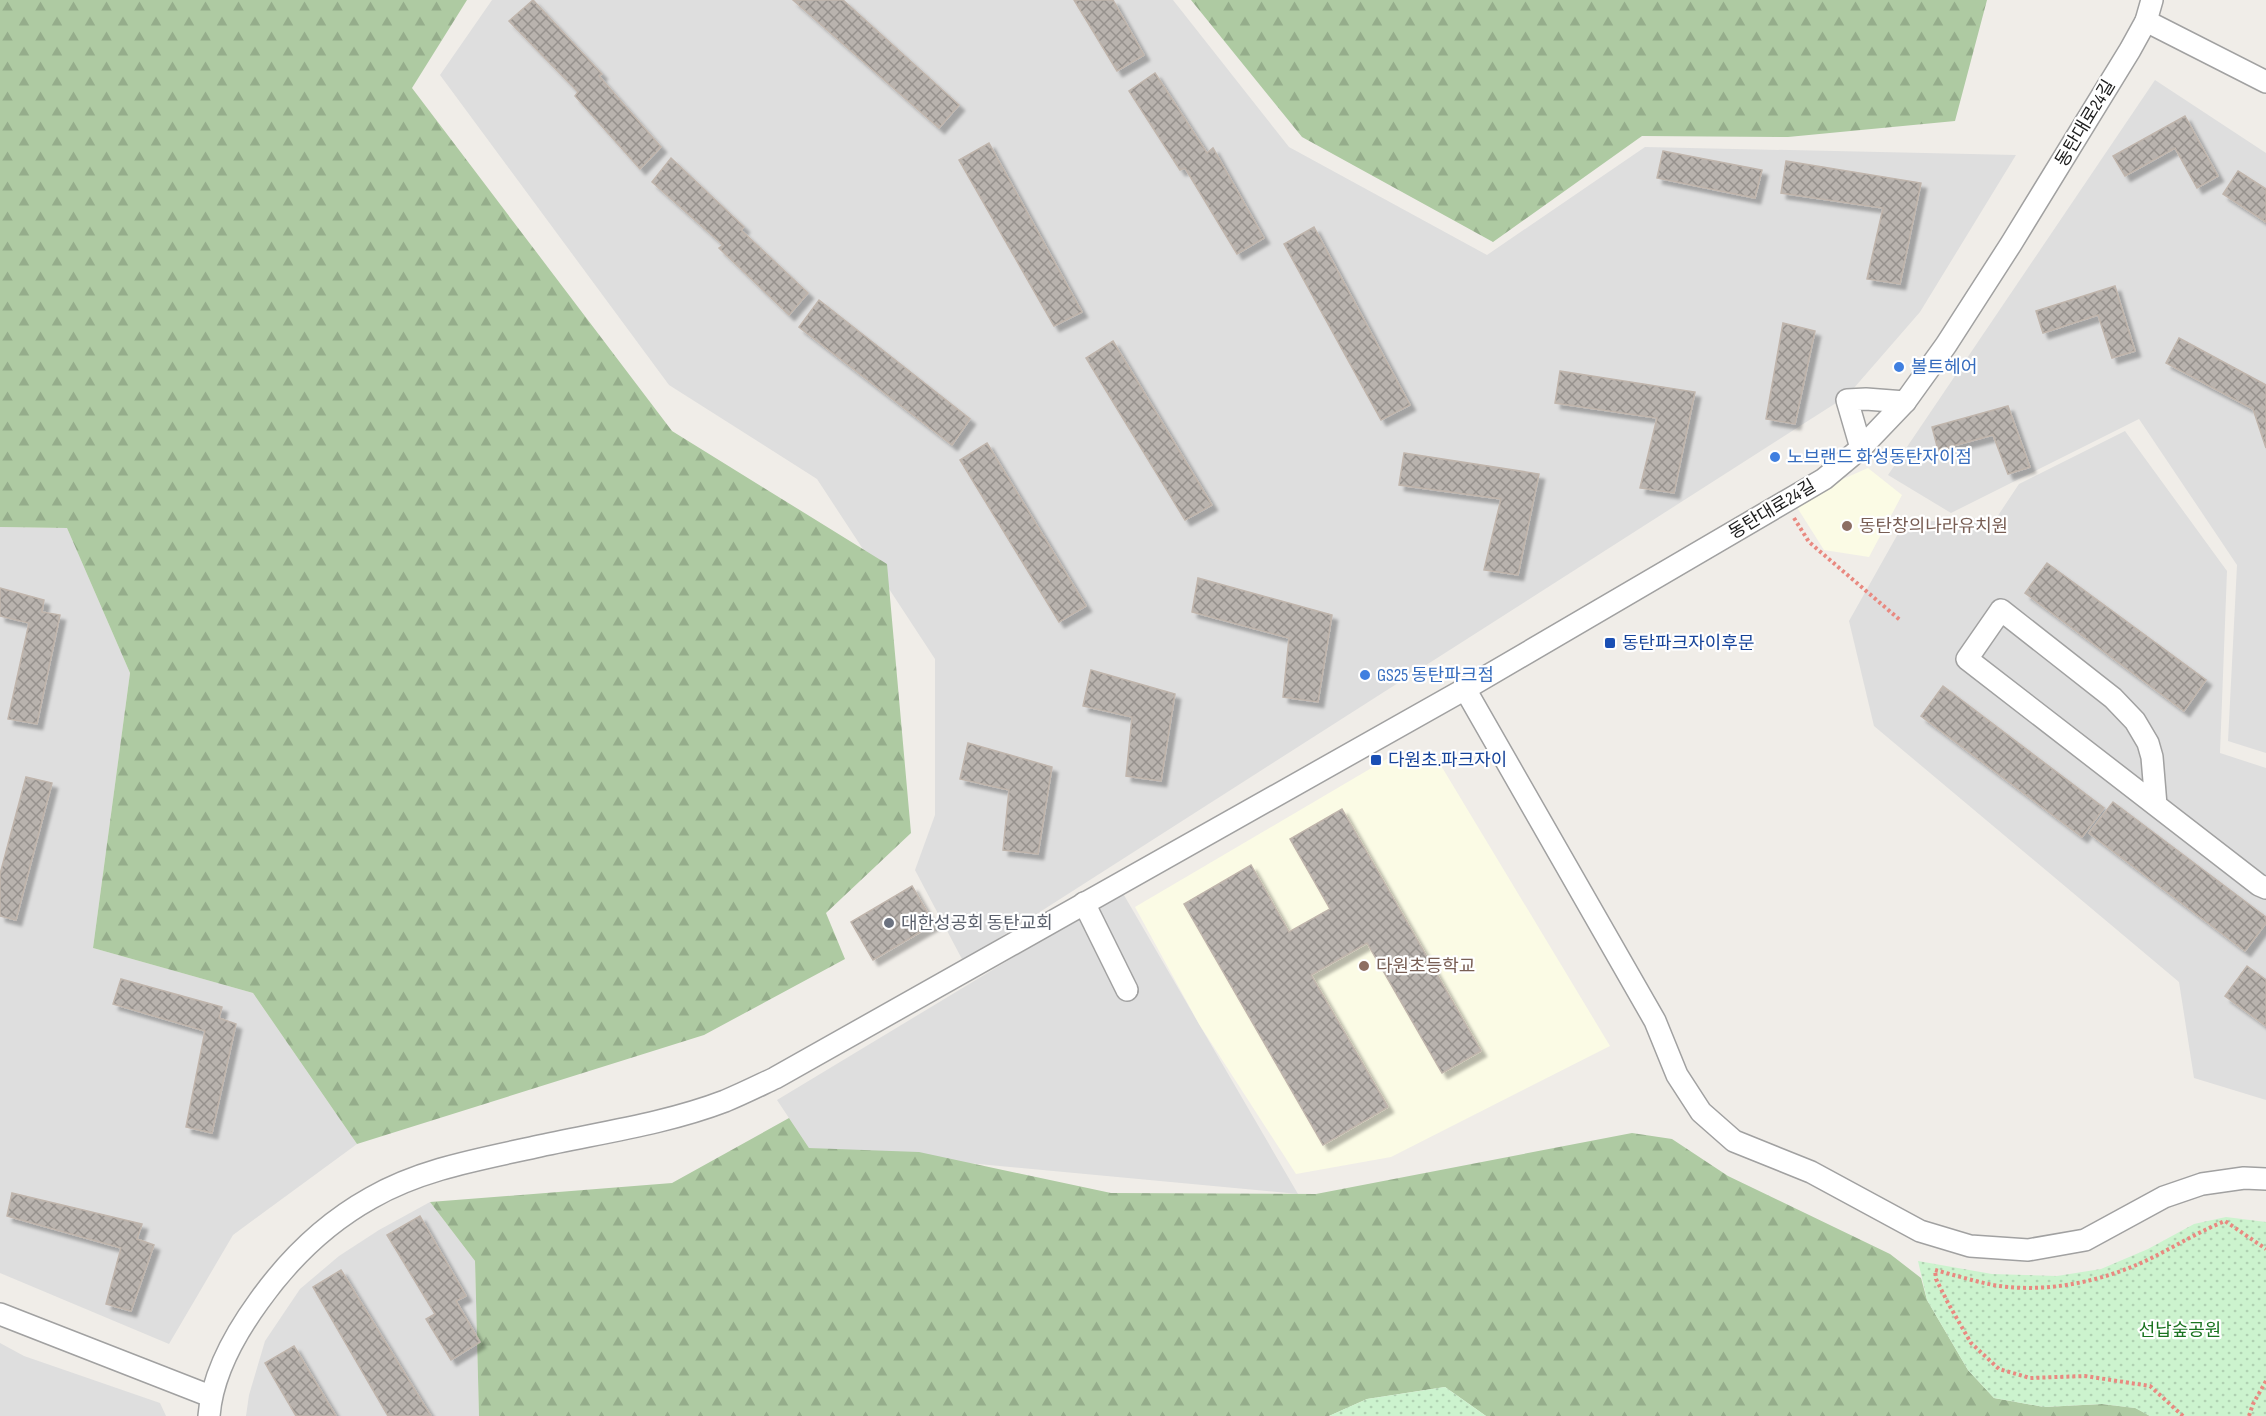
<svg xmlns="http://www.w3.org/2000/svg" width="2266" height="1416" font-family="'Sofia Sans Condensed','Noto Sans KR',sans-serif">
<style>
.residential{fill:#dedede}
.education{fill:#fbfbe5}
.forest{fill:url(#forest-firs)}
.park{fill:url(#park-dots)}
.building{fill:url(#building-cross-hatch);stroke:#c0b5ac;stroke-width:1.5;filter:url(#shadow)}
.lines{fill:none;stroke-linecap:round;stroke-linejoin:round}
.minor-casing{stroke:#a1a1a1;stroke-width:24}
.path{stroke:#e98980;stroke-width:4;stroke-dasharray:3 3;stroke-linecap:butt}
.minor{stroke:#fff;stroke-width:21}
.shop-dot{fill:#3f7fe0;stroke:#fff;stroke-width:2}
.education-dot{fill:#8d6e63;stroke:#fff;stroke-width:2}
.transit-dot{fill:#1a4fb4;stroke:#fff;stroke-width:2}
.worship-dot{fill:#6b7280;stroke:#fff;stroke-width:2}
.labels{text-anchor:middle;stroke-width:4.5;stroke-linejoin:round;paint-order:stroke}
.street-label{font-size:18px;fill:#202020;stroke:#fff}
.shop-label{font-size:18px;fill:#366cbe;stroke:#fff;text-anchor:start}
.education-label{font-size:18px;fill:#785e54;stroke:#fff;text-anchor:start}
.transit-label{font-size:18px;fill:#164399;stroke:#fff;text-anchor:start}
.worship-label{font-size:18px;fill:#5b616d;stroke:#fff;text-anchor:start}
.park-label{font-size:18px;fill:#1a7320;stroke:#fff}
</style>
<defs>
<pattern id="forest-firs" width="22" height="20" patternUnits="userSpaceOnUse" patternTransform="scale(1.5)"><rect width="22" height="20" fill="#aecaa2"/><path d="M5 1l3.5 6h-7zM16 11l3.5 6h-7z" fill="#95ad8b"/></pattern>
<pattern id="park-dots" width="8" height="8" patternUnits="userSpaceOnUse" patternTransform="scale(1.5)"><rect width="8" height="8" fill="#ccf3ce"/><path d="M2 2h.1M6 6h.1" fill="none" stroke="#afd0b1" stroke-width="1.8" stroke-linecap="round"/></pattern>
<pattern id="building-cross-hatch" width="8" height="8" patternUnits="userSpaceOnUse" patternTransform="scale(1.5)"><rect width="8" height="8" fill="#b9b3ae"/><path d="M0 0l8 8M0 8l8-8" fill="none" stroke="#96918d"/></pattern>
<filter id="shadow"><feDropShadow dx="5.5" dy="5.5" stdDeviation="1.5" flood-color="#0004"/></filter>
</defs>
<rect width="100%" height="100%" fill="#f0ede8"/>
<g class="residential">
<polygon points="492,0 1173,0 1289,147 1487,255 1645,147 2016,155 1920,312 1847,396 963,961 915,870 935,815 935,659 817,479 669,385 440,75"/>
<polygon points="2155,80 2266,153 2266,753 2228,741 2237,565 2139,419 1951,513 1888,475"/>
<polygon points="2125,431 2227,571 2220,753 2266,768 2266,1100 2194,1078 2179,982 1874,726 1849,621 1904,523 1997,517 2019,484"/>
<polygon points="0,527 67,528 130,673 93,948 253,993 357,1144 233,1235 169,1344 0,1273"/>
<polygon points="1121,890 1298,1194 809,1148 777,1100 1115,896"/>
<polygon points="430,1202 475,1261 479,1416 246,1416 249,1395 265,1341 300,1289 339,1256 379,1230"/>
<polygon points="0,1343 24,1356 160,1403 166,1416 0,1416"/>
</g>
<g class="education">
<polygon points="1868,468 1902,495 1869,557 1824,550 1793,501"/>
<polygon points="1397,753 1437,759 1610,1046 1391,1157 1296,1174 1199,1024 1135,907"/>
</g>
<g class="forest">
<polygon points="0,0 467,0 412,88 672,431 887,564 911,833 826,913 845,959 704,1035 357,1144 253,993 93,948 130,673 67,528 0,527"/>
<polygon points="1191,0 1987,0 1955,121 1788,137 1642,136 1493,242 1302,137"/>
<polygon points="789,1118 809,1148 919,1152 1111,1193 1316,1194 1632,1133 1672,1139 1728,1176 1890,1254 1921,1278 1927,1300 1968,1370 1994,1398 2044,1407 2102,1404 2136,1408 2150,1416 1486,1416 1445,1387 1367,1399 1329,1416 479,1416 475,1261 430,1202 672,1183"/>
</g>
<g class="park">
<polygon points="2226,1217 2266,1222 2266,1416 2150,1416 2135,1408 2102,1404 2044,1407 1994,1398 1968,1370 1927,1300 1918,1261 1992,1274 2057,1276 2101,1269 2148,1249 2194,1224"/>
<polygon points="1445,1387 1486,1416 1329,1416 1367,1399"/>
</g>
<g class="building">
<polygon points="533,0 602,74 599,76 661,147 640,169 575,96 578,92 509,21"/>
<polygon points="793,0 843,0 959,105 939,128"/>
<polygon points="1074,0 1113,0 1144,55 1117,71"/>
<polygon points="1155,73 1207,153 1213,148 1264,238 1237,254 1185,168 1180,170 1129,91"/>
<polygon points="2185,116 2218,176 2197,188 2175,148 2125,176 2113,156"/>
<polygon points="989,143 1082,312 1054,326 959,160"/>
<polygon points="1663,151 1762,170 1755,198 1657,178"/>
<polygon points="671,158 744,227 741,230 808,293 789,315 719,248 723,245 652,182"/>
<polygon points="1786,161 1921,183 1900,284 1867,279 1883,208 1781,193"/>
<polygon points="2238,171 2266,189 2266,222 2223,194"/>
<polygon points="1314,227 1410,405 1381,420 1284,244"/>
<polygon points="2115,286 2135,351 2112,358 2098,315 2043,333 2036,311"/>
<polygon points="819,300 970,419 952,445 799,327"/>
<polygon points="1783,323 1815,331 1795,424 1766,419"/>
<polygon points="2179,338 2266,385 2266,448 2253,409 2166,363"/>
<polygon points="1113,341 1212,505 1185,520 1086,358"/>
<polygon points="1560,371 1695,392 1674,493 1640,488 1657,418 1555,403"/>
<polygon points="2008,406 2030,467 2008,474 1993,435 1938,450 1932,427"/>
<polygon points="987,443 1086,606 1059,622 960,460"/>
<polygon points="1404,453 1539,474 1518,575 1484,570 1501,499 1399,485"/>
<polygon points="2047,563 2206,680 2184,711 2025,593"/>
<polygon points="1198,578 1332,615 1318,702 1283,697 1289,638 1192,612"/>
<polygon points="0,588 44,600 42,612 60,615 37,724 8,719 29,623 0,616"/>
<polygon points="1091,670 1175,694 1161,781 1126,776 1132,717 1083,706"/>
<polygon points="1943,686 2104,808 2082,837 1921,716"/>
<polygon points="968,743 1052,767 1038,854 1003,850 1009,790 960,779"/>
<polygon points="26,777 52,783 16,920 0,916 0,874"/>
<polygon points="2113,802 2266,917 2266,923 2245,951 2089,833"/>
<polygon points="1342,809 1481,1051 1442,1073 1367,943 1311,975 1388,1107 1323,1145 1184,904 1251,865 1289,932 1330,909 1290,839"/>
<polygon points="912,886 934,924 873,960 851,922"/>
<polygon points="2247,966 2266,980 2266,1026 2225,996"/>
<polygon points="121,979 222,1007 219,1018 236,1024 212,1133 186,1127 205,1031 113,1004"/>
<polygon points="12,1193 142,1224 137,1239 154,1245 131,1311 106,1304 121,1248 7,1216"/>
<polygon points="420,1216 466,1296 456,1301 480,1342 451,1360 426,1319 435,1314 387,1235"/>
<polygon points="341,1270 431,1416 388,1416 313,1287"/>
<polygon points="294,1346 336,1416 296,1416 265,1363"/>
</g>
<g class="lines">
<g class="minor-casing">
<g id="minor">
<polyline points="2146,21 2266,82"/>
<polyline points="1861,448 1847,400 1866,399 1905,402"/>
<polyline points="1465,689 1655,1021 1677,1075 1701,1112 1734,1141 1811,1172 1920,1231 1970,1246 2028,1250 2085,1240 2164,1197 2202,1184 2244,1178 2266,1179"/>
<polyline points="2156,805 2152,757 2148,743 2135,721 2113,698 2001,610 1967,659 2259,885 2266,888"/>
<polyline points="1084,903 1127,990"/>
<polyline points="0,1314 210,1396"/>
<path d="M 209,1416 C 212,1375 235,1334 259,1301 C 289,1259 326,1223 371,1198 C 421,1169 481,1159 535,1147 C 598,1133 665,1124 725,1101 C 742,1094 758,1086 775,1078 L 1465,689 L 1824,479 L 1861,448 L 1905,402 L 1946,345 L 2011,244 L 2130,50 L 2146,21 L 2152,0"/>
</g>
</g>
<g class="path">
<polyline points="1794,518 1809,542 1900,620"/>
<path d="M 2183,1416 L 2150,1386 L 2085,1376 L 2030,1378 L 1999,1369 L 1971,1343 L 1948,1303 L 1936,1279 L 1935,1270 C 1954,1275 1974,1281 1993,1285 C 2040,1293 2090,1284 2134,1266 C 2165,1253 2193,1234 2225,1221 L 2266,1249"/>
<polyline points="2249,1416 2253,1404 2266,1381"/>
</g>
<use href="#minor" class="minor"/>
</g>
<g class="shop-dot">
<circle cx="1899" cy="367" r="6"/>
<circle cx="1775" cy="457" r="6"/>
<circle cx="1365" cy="675" r="6"/>
</g>
<g class="education-dot">
<circle cx="1847" cy="526" r="6"/>
<circle cx="1364" cy="966" r="6"/>
</g>
<g class="transit-dot">
<rect x="1604" y="637" width="12" height="12" rx="3"/>
<rect x="1370" y="754" width="12" height="12" rx="3"/>
</g>
<circle class="worship-dot" cx="889" cy="923" r="6"/>
<g class="labels">
<g class="street-label">
<text transform="translate(2085 123) rotate(-59)" y="6">동탄대로24길</text>
<text transform="translate(1772 509) rotate(-31)" y="6">동탄대로24길</text>
</g>
<g class="shop-label">
<text x="1911" y="373">볼트헤어</text>
<text x="1787" y="463">노브랜드 화성동탄자이점</text>
<text x="1377" y="681">GS25 동탄파크점</text>
</g>
<g class="education-label">
<text x="1859" y="532">동탄창의나라유치원</text>
<text x="1376" y="972">다원초등학교</text>
</g>
<g class="transit-label">
<text x="1622" y="649">동탄파크자이후문</text>
<text x="1388" y="766">다원초.파크자이</text>
</g>
<g class="worship-label">
<text x="901" y="929">대한성공회 동탄교회</text>
</g>
<g class="park-label">
<text x="2180" y="1336">선납숲공원</text>
</g>
</g>
</svg>
